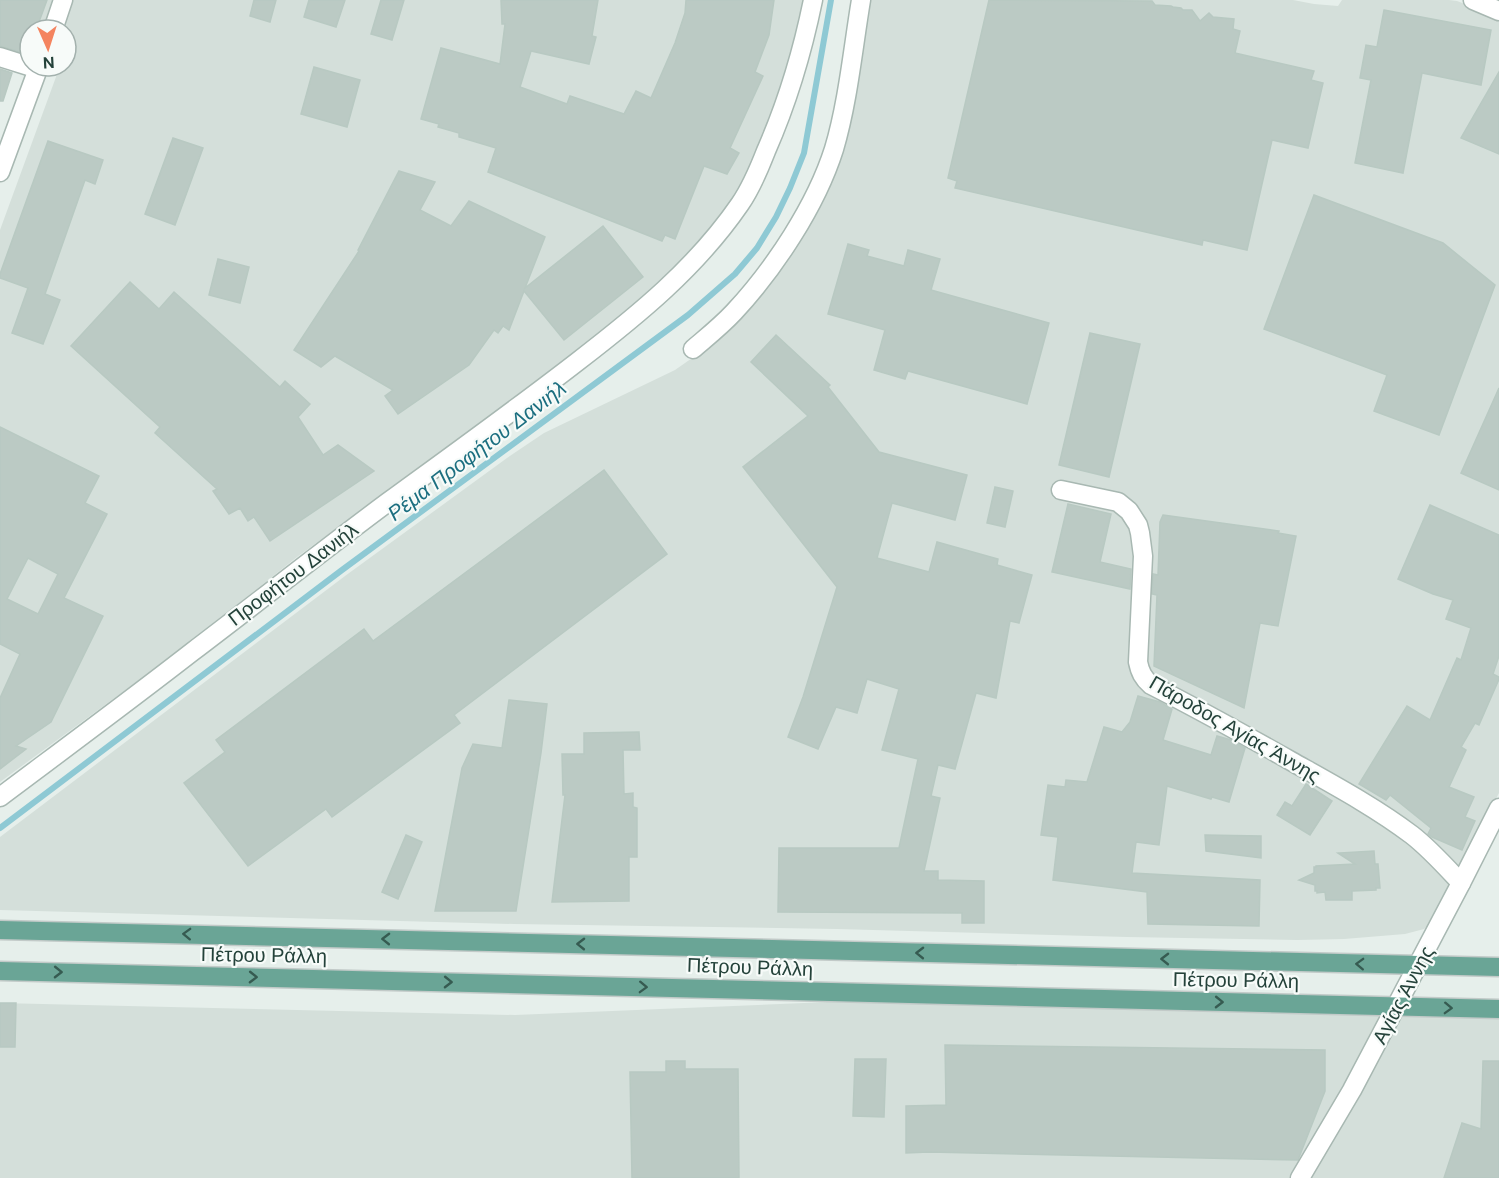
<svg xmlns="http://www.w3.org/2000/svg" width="1499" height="1178" font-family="'DM Sans',sans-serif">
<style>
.built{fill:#d4dfda}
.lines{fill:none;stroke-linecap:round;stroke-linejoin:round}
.stream{stroke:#8ec9d4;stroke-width:6}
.building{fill:#bbcac4;stroke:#b8c9c2;stroke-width:1.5;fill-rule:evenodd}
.minor-casing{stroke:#a8b8b2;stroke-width:21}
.major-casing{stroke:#c2cac8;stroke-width:21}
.minor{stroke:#fff;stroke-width:18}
.major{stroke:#6aa596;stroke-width:18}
.oneway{stroke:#365b51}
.labels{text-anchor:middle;stroke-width:4.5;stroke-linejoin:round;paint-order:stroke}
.street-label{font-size:20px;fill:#24423a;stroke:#f7fbf9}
.water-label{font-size:21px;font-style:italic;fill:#1c6f80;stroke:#f7fbf9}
</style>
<rect width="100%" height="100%" fill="#e6efeb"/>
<g class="built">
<polygon points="0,0 805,0 787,76 754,163 738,191 698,246 636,305 587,343 534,384 297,557 188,644 0,782 0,230 60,66 66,66 66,30 30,30"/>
<polygon points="870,0 1293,0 1314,4 1338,6 1342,0 1449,0 1457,1 1499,17 1499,793 1432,922 1424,929 1405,934 1344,939 1297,940 1127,937 837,929 514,924 0,910 0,837 345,576 507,458 544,433 675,370 695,356 836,168 844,147 849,127"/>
<polygon points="828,1002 1499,1017 1499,1178 0,1178 0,1003 515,1015"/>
</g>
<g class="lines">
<polyline class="stream" points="0,828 342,570 688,315 735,274 757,248 776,217 790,188 804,153 831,0"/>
</g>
<g class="building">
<polygon points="0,0 47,0 36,30 30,30 30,55 0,46"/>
<polygon points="254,0 276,0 270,22 250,16"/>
<polygon points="309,0 345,0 336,27 304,17"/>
<polygon points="381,0 404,0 392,40 371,34"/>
<polygon points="501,0 598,0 592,36 596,37 589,64 531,51 520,87 567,104 570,96 624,114 636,91 651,98 675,43 685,13 686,0 774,0 769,35 755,72 763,76 730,148 739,153 727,174 704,166 675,239 665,235 662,241 488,172 496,148 459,137 459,133 438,127 439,124 421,119 441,48 500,64 505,24 502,24"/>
<polygon points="989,0 1152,1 1155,5 1171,6 1173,7 1181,8 1183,10 1192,10 1200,21 1209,13 1213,17 1234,19 1233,29 1240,31 1235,53 1314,71 1311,80 1323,83 1308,148 1272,140 1247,250 1203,240 1202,245 955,188 957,181 948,178"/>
<polygon points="1384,10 1491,30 1481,85 1422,73 1403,173 1355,163 1371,80 1360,78 1366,45 1377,47"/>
<polygon points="314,67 360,80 347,127 301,114"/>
<polygon points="0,69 12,73 3,101 0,101"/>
<polygon points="1499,72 1499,154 1461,138"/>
<polygon points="173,138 203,148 175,225 145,214"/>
<polygon points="48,141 103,160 95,184 85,180 45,294 60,300 43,344 12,333 28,288 0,278 0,274"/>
<polygon points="399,171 435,182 420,210 451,226 469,201 545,237 525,288 603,226 643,277 564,340 524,291 509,330 503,326 498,333 494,330 469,365 398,414 385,396 393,390 335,356 321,367 294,350 359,251 358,250"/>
<polygon points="1314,195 1443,243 1495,285 1439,435 1374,411 1387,375 1264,329"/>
<polygon points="848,244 869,250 867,256 904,266 908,250 940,259 931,290 1049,323 1027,404 908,371 905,379 874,370 885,330 828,314"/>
<polygon points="218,259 249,267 240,303 209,295"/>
<polygon points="130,282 159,309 174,292 280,387 285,381 310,404 298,417 323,455 338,445 374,471 270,541 254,517 248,521 240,508 229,514 213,491 217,489 155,433 160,427 71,346"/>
<polygon points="1090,333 1140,344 1109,477 1059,465"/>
<polygon points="776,335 830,385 828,387 879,452 967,475 955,520 892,503 877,558 929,572 937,542 998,559 997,565 1032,575 1019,623 1010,621 996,698 976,693 955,769 938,765 931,796 940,798 924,871 938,871 938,880 984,881 984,923 962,923 962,913 778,912 779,848 899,848 918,759 882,750 899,689 867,679 857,713 836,707 818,749 788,737 803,697 837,587 743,467 808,416 751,362"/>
<polygon points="1499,388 1499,490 1461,473"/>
<path d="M 0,427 L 99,476 L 85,503 L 107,514 L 64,598 L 103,616 L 51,722 L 16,746 L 26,749 L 0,769 L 0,698 L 20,654 L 0,644 ZM 28,558 L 58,574 L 38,614 L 7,599 Z"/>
<polygon points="604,470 667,554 454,715 460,723 332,817 326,809 248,866 184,783 225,752 216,740 364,629 373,641"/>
<polygon points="995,487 1013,491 1005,527 987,523"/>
<polygon points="1068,504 1111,514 1100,562 1131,569 1130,589 1052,572"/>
<polygon points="1430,505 1499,535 1499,656 1493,674 1499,677 1499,679 1479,725 1475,723 1461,747 1466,750 1449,787 1474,797 1465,817 1475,821 1462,850 1432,837 1428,834 1431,828 1390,795 1386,800 1359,784 1407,706 1430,720 1457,658 1461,660 1471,628 1446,619 1453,600 1433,594 1398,579"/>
<polygon points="1163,515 1279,531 1278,533 1296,536 1278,626 1260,623 1244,708 1154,666 1157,595 1152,594 1153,574 1158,575 1160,522"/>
<polygon points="1138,696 1160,702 1172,709 1163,740 1211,755 1217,736 1231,740 1245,748 1229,802 1212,797 1211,799 1167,786 1159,845 1136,842 1132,873 1260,880 1259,926 1148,924 1147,892 1053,880 1058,837 1041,835 1048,785 1065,787 1066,780 1087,782 1104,727 1122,732 1130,722"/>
<polygon points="509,700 547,704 541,753 516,911 435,911 462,768 473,744 502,748"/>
<polygon points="639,732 640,750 623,750 624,794 633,793 633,807 637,808 637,857 629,857 629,901 552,902 565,795 563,795 562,754 584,754 584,733"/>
<polygon points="1306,784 1332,801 1310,835 1277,815 1285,802 1292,806"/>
<polygon points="406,835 422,842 398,899 382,892"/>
<polygon points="1205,835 1261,836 1261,858 1206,851"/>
<polygon points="1374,851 1375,864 1378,864 1380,888 1376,888 1376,890 1352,891 1352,900 1326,900 1325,892 1317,893 1317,891 1315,891 1315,885 1299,880 1314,873 1314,867 1316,867 1316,866 1355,864 1338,853"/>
<polygon points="0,1003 16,1003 15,1047 0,1047"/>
<polygon points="945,1045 1325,1050 1325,1091 1298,1160 929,1152 906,1153 906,1106 946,1105"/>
<polygon points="855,1059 886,1059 884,1117 853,1116"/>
<polygon points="666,1061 685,1061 685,1069 738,1069 739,1178 632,1178 630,1072 666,1072"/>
<polygon points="1483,1061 1499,1061 1499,1178 1444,1178 1462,1123 1481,1129"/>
</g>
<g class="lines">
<g class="minor-casing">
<g id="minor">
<polyline points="1473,0 1499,11"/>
<polyline points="53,30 63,0"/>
<polyline points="0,57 38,69"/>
<polyline points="0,172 39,66"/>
<path d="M 693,349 C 707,337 721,326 734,312 C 774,269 816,206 834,149 C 848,102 853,48 861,0"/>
<path d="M 1061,490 L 1118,502 L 1129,511 L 1138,525 L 1140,533 L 1143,556 L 1138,662 C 1140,672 1143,678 1151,685 C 1198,709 1245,735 1291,761 C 1332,784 1375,807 1412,835 C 1430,849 1446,867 1461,883"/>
<path d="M 0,797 C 64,749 129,701 192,652 C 258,602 322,551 388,502 C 451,456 515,410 577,362 C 638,315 696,268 740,204 C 751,188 759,169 766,151 C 788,101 802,54 813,0"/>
<polyline points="1300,1178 1352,1090 1461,883 1499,808"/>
</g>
</g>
<g class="major-casing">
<g id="major">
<polyline points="0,930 1499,967"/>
<polyline points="0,971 1499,1009"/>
</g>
</g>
<use href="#minor" class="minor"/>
<use href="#major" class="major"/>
</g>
<defs><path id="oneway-chevron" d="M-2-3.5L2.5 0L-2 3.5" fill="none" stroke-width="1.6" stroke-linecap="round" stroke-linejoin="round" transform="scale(1.5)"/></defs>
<g class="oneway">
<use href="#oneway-chevron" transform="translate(187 934) rotate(-178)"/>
<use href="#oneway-chevron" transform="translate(386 939) rotate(-179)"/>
<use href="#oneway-chevron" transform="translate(581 944) rotate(-179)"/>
<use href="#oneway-chevron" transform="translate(920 953) rotate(-179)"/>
<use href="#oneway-chevron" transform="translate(1165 959) rotate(-179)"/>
<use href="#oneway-chevron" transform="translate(1360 964) rotate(-178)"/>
<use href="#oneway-chevron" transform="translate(58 972) rotate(1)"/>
<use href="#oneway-chevron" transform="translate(253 977) rotate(1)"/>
<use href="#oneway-chevron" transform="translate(448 982) rotate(1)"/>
<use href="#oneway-chevron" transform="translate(643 987) rotate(2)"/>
<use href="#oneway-chevron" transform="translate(1219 1002) rotate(1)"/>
<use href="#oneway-chevron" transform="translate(1448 1008) rotate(2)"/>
</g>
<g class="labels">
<g class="street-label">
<text transform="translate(293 574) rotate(-37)" y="7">Προφήτου Δανιήλ</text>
<text transform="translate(1235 729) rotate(30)" y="7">Πάροδος Αγίας Άννης</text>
<text transform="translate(264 955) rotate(1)" y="7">Πέτρου Ράλλη</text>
<text transform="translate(750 967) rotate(2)" y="7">Πέτρου Ράλλη</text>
<text transform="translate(1236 980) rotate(1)" y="7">Πέτρου Ράλλη</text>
<text transform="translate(1403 995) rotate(-62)" y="7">Αγίας Άννης</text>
</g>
<g class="water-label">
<text transform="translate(477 451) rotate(-37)" y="7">Ρέμα Προφήτου Δανιήλ</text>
</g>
</g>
<g transform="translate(48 48) rotate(177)"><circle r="28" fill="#f7fbf9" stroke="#a3b1ad" stroke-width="1.5"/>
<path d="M0-4.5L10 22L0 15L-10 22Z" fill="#f4845f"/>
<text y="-9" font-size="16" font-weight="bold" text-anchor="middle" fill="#24423a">N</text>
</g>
</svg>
